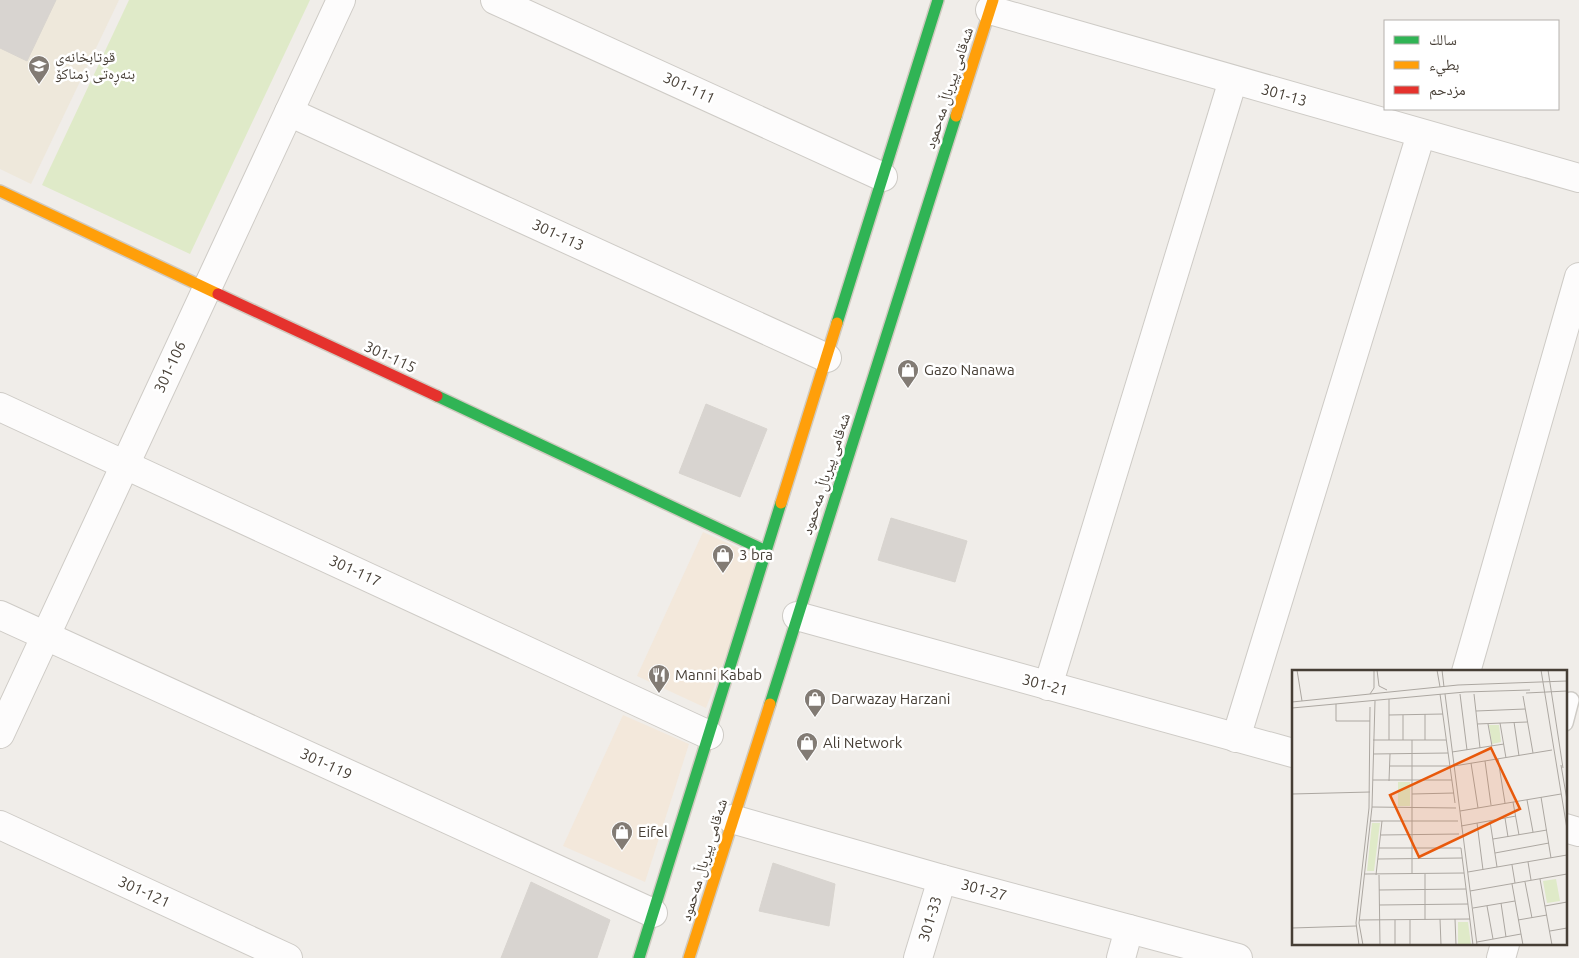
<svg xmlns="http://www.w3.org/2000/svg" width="1579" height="958" font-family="Ubuntu,'Noto Naskh Arabic',sans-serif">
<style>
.commercial{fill:#f3e8db}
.education{fill:#eee8db}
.green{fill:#dfeac8}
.building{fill:#d8d4d0;stroke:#d8d4cf}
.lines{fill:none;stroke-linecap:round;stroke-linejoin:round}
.lane-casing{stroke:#cecbc6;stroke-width:18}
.street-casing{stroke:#cecbc6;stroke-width:30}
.fast-casing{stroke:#d0cac0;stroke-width:14}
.slow-casing{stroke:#d0cac0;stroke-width:14}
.jam-casing{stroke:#d0cac0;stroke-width:14}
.lane{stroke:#fdfcfc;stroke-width:15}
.street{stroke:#fdfcfc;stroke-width:28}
.fast{stroke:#30b455;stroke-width:11}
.slow{stroke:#ff9f0a;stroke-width:11}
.jam{stroke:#e5322d;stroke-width:11}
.labels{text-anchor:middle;stroke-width:5;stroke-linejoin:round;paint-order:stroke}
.poi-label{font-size:15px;fill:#463e35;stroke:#fff;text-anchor:start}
.street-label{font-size:15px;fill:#463e35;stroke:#fff}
.inset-road{fill:none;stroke:#aca7a1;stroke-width:1}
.view{fill:#e8590c;fill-opacity:0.15;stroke:#e8590c;stroke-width:2.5}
.inset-edge{fill:none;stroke:#463e35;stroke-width:2.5}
</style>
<rect width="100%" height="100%" fill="#f0ede9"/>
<g class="commercial">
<polygon points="703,532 763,559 706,708 637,676"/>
<polygon points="623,715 689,744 645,882 563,846"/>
</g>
<polygon class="education" points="0,0 119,0 31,184 0,169"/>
<polygon class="green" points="129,0 310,0 190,254 42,185"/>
<g class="building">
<polygon points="0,0 56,0 27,61 0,48"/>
<polygon points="706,404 767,429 740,497 679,473"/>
<polygon points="891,518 967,541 955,582 878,560"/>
<polygon points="773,863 835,884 829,926 759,911"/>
<polygon points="531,882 610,920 597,958 501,958"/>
</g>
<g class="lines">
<g class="lane-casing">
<polyline id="lane" points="1565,723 1571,700"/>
</g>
<g class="street-casing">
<g id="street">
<polyline points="495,0 883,177"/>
<polyline points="990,10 1579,178"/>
<polyline points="289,112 827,358"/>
<polyline points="0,407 709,735"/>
<polyline points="0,615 653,913"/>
<polyline points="797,616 1293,753"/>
<polyline points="1466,672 1579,277"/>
<polyline points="1048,686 1233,80"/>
<polyline points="0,734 341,0"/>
<polyline points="1236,738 1421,134"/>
<polyline points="732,819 942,879 1238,958"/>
<polyline points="0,825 288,958"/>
<polyline points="1565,828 1579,832"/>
<polyline points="918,958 942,879"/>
<polyline points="1121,958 1129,929"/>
<polyline points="1501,958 1505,944"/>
</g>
</g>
<g class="fast-casing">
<g id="fast">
<polyline points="837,323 938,0"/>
<polyline points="437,396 766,551"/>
<polyline points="770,704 956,116"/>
<polyline points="639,958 781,503"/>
</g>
</g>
<g class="slow-casing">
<g id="slow">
<polyline points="956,116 993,0"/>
<polyline points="0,191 218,294"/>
<polyline points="781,503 837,323"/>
<polyline points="689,958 770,704"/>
</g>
</g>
<g class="jam-casing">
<polyline id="jam" points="218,294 437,396"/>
</g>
<use href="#lane" class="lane"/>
<use href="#street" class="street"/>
<use href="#fast" class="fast"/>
<use href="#slow" class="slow"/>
<use href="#jam" class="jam"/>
</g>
<defs>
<g id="school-pin" transform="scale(1.125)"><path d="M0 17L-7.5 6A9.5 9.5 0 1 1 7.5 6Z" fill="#827b74" stroke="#fff"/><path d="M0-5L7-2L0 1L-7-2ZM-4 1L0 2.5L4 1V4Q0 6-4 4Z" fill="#fff"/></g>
<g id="shop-pin" transform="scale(1.125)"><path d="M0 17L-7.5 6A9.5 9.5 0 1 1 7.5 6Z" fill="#827b74" stroke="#fff"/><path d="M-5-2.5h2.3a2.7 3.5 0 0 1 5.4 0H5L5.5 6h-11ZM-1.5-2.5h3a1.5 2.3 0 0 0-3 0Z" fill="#fff"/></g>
<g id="restaurant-pin" transform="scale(1.125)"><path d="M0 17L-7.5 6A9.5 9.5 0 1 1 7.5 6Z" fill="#827b74" stroke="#fff"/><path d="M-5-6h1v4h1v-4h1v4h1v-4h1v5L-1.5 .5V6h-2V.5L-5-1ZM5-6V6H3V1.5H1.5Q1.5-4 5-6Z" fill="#fff"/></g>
</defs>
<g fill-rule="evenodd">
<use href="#school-pin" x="39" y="66"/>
<use href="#shop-pin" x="908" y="370"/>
<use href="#shop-pin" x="723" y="555"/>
<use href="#restaurant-pin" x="659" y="675"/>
<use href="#shop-pin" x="815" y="699"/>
<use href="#shop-pin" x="807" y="743"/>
<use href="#shop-pin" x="622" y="832"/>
</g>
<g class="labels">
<g class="poi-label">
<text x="55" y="62">قوتابخانەی<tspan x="55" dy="17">بنەڕەتی زمناکۆ</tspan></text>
<text x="924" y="375">Gazo Nanawa</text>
<text x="739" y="560">3 bra</text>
<text x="675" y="680">Manni Kabab</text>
<text x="831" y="704">Darwazay Harzani</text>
<text x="823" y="748">Ali Network</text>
<text x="638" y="837">Eifel</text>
</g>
<g class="street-label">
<text transform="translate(689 88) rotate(25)" y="5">301-111</text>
<text transform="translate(949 88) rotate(-72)" y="5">شەقامی پیرباڵ مەحمود</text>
<text transform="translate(1284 95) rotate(16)" y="5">301-13</text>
<text transform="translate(558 235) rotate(25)" y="5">301-113</text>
<text transform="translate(390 357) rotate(25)" y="5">301-115</text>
<text transform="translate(170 367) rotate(-65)" y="5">301-106</text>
<text transform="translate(826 474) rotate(-72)" y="5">شەقامی پیرباڵ مەحمود</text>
<text transform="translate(355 571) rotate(25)" y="5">301-117</text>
<text transform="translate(1045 685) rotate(15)" y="5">301-21</text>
<text transform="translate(326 764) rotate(25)" y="5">301-119</text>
<text transform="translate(704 860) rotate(-73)" y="5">شەقامی پیرباڵ مەحمود</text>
<text transform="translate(984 890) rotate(15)" y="5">301-27</text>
<text transform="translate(144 892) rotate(25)" y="5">301-121</text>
<text transform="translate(930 919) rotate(-73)" y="5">301-33</text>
</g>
</g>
<g transform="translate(1292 670)">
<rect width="275" height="275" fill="#f0ede9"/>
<path d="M 197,55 L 207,55 L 209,72 L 200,74 ZM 106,112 L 118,112 L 118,136 L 106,136 ZM 80,153 L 88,153 L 82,201 L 75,201 ZM 264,209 L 268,231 L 255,233 L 251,211 ZM 166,252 L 176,252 L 179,275 L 166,275 Z" fill="#dfeac8"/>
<path class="inset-road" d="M 5,0 L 10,31M 85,0 L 87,16 L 95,20M 145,0 L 148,17M 150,0 L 152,17M 249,0 L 275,159M 256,0 L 271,98M 234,23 L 275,21M 78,24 L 82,18 L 82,0M 148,24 L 163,133M 153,24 L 185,275M 168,24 L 175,80M 182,24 L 188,78M 231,26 L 241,83M 97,29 L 97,70M 0,32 L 166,15 L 275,11M 44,34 L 44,51 L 78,51M 0,38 L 173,22 L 238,20M 184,41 L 233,39M 133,44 L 133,70M 97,45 L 151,44M 111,45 L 111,70M 222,52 L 227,86M 208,53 L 214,88M 185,54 L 235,52M 196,54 L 200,76M 81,70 L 154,70M 120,70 L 120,204M 160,82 L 212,74M 81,84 L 156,83M 206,89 L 213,133M 193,91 L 199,135M 179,93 L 186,138M 269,95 L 275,130M 98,96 L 158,96M 162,96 L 260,80M 81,110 L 160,110M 97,111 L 98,84M 0,124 L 78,122M 120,124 L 162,123M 249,127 L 259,188M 235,130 L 241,162M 221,132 L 227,165M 80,137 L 164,138M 168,141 L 269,124M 213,148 L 216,167M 79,151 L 166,151M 198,151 L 205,197M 185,153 L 191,200M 169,156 L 224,146M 89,165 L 167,164M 201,169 L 255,160M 87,178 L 169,178M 169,178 L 181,275M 203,183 L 257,173M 86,189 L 170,188M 236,192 L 239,210M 220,195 L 223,213M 176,202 L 275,185M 73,204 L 172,203M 133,204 L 133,250M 84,205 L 90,151M 87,205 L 88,275M 248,209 L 260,275M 233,212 L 240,248M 220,214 L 231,275M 87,220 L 174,219M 178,221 L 275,204M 209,233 L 214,267M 87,235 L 176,234M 195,236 L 201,269M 253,236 L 275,232M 181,238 L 223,231M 148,249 L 149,275M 163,249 L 164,275M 67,250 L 178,249M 103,250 L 103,275M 118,250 L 118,275M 226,250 L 255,245M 0,258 L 64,256M 258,261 L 275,258M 185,272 L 229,264M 67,275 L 64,253 L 77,138 L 78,37M 71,275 L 67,253 L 80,137 L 83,31"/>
<path class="view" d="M 199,78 L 228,139 L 127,187 L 98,125 Z"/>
<rect width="275" height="275" class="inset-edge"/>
</g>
<rect x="1384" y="20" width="175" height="90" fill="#ffffff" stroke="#b5b2ae"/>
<rect x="1394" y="36" width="25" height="8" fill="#30b455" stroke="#b5b2ae"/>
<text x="1429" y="45" font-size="15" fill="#463e35">سالك</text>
<rect x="1394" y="61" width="25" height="8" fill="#ff9f0a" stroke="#b5b2ae"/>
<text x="1429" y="70" font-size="15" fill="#463e35">بطيء</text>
<rect x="1394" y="86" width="25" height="8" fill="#e5322d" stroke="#b5b2ae"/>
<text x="1429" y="95" font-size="15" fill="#463e35">مزدحم</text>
</svg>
